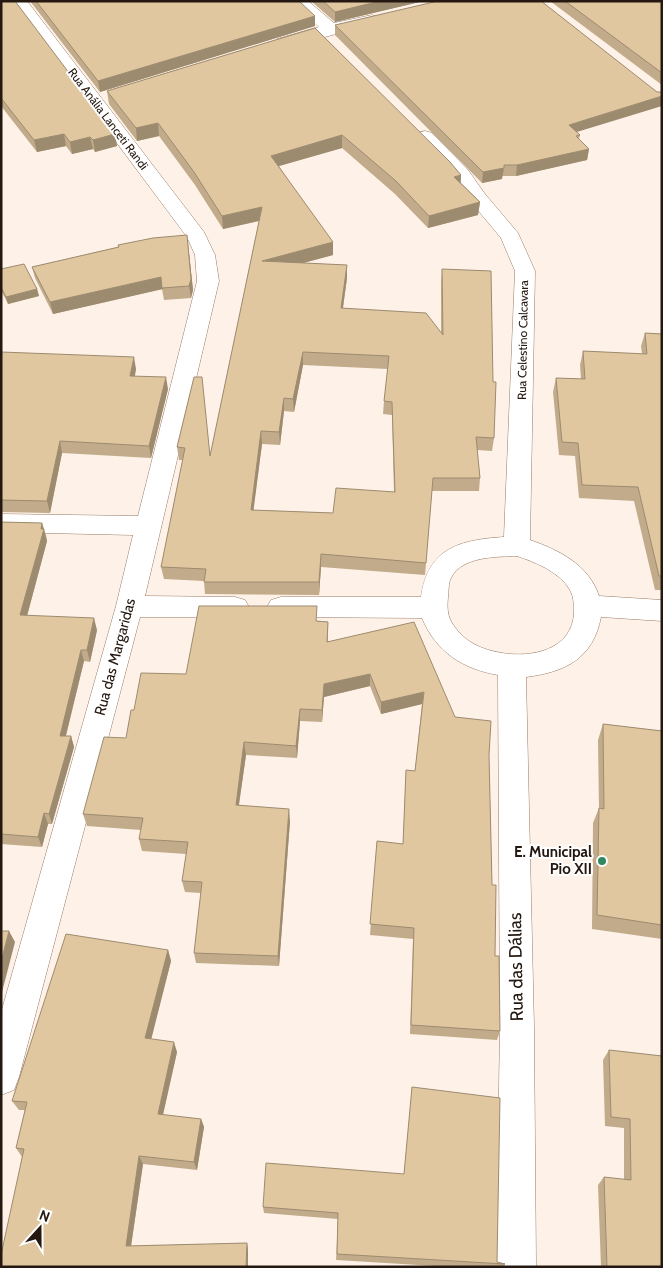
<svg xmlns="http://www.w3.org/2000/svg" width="663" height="1268" font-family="Cabin,sans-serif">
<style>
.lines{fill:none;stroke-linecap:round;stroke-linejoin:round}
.street-casing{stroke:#997b65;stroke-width:1}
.street{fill:#fff;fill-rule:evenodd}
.wall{fill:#c1ab8a;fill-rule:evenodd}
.shaded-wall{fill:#9d8b70}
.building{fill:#e0c7a0;stroke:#9d8b70;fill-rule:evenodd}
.poi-dot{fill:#30895e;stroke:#fff;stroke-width:2}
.labels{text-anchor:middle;stroke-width:4;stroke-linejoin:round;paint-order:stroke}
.far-street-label{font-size:12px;fill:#241810;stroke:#fff}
.street-label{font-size:15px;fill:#241810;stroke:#fff}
.poi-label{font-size:15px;font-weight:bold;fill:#241810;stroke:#fff;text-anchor:end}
.near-street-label{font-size:18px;fill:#241810;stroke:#fff}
</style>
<rect width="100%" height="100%" fill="#fef1e7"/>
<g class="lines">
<g class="street-casing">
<g id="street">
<polygon points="11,1 27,1 204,232 215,255 219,281 145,596 235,597 245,600 249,607 245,614 235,617 140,617 19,1077 14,1090 1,1095 1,1013 116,606 133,535 1,532 1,514 138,516 197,281 195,255 187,237"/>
<polygon points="290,1 308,1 334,23 372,15 378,17 380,20 378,23 283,48 277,47 275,43 277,39 319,27"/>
<path d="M 425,131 L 432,133 L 468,170 L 485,194 L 518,233 L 535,271 L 530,540 C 559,550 589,565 599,596 L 662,600 L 662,621 L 601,617 C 593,659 565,672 526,677 L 534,1028 L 536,1267 L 496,1267 L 500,1028 L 498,675 C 463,669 436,652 422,618 L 281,617 L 271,614 L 267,607 L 271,600 L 281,597 L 421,597 C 428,548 459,540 504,537 L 515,271 L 501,238 L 471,202 L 454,178 L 416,137 L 418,133 ZM 517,556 C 535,562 560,572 570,590 C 574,598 574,605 574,613 C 572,650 532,658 502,653 C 482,650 465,642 454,626 C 447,617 447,607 448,597 C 449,591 448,583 451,578 C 462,556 496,557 517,556 Z"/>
</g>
</g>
<use href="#street" class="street"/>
</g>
<g class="wall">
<polygon points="1,1 115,134 117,146 95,152 93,149 72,154 66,146 37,152 1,106"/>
<polygon points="30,1 299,1 315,26 100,92"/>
<polygon points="311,1 424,1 335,22"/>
<polygon points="550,1 662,1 662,85"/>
<polygon points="335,25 576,132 580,135 579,139 589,149 587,160 516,176 502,176 502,179 482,183 335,35"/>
<path d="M 315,28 L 461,175 L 461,183 L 480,202 L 478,215 L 428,228 L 395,194 L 342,148 L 279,166 L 333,255 L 303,263 L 347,265 L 347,278 L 343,308 L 441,333 L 441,282 L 442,269 L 494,438 L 492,451 L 477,450 L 480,478 L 479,491 L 432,491 L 425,575 L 321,567 L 319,595 L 205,594 L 204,581 L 164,579 L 161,567 L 183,460 L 179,460 L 177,447 L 194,377 L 210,456 L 259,221 L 223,229 L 195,185 L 159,136 L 137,141 L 109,104 L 107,91 ZM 303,365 L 388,369 L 384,401 L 383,414 L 392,415 L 394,492 L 333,513 L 253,510 L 262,444 L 280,445 L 284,411 L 294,412 Z"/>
<polygon points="187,235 193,290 191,298 164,300 162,289 53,314 35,278 32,267 118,247 118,245"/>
<polygon points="1,269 37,289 39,296 8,304 1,290"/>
<polygon points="645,333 662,334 662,590 655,590 634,501 579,498 575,456 559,455 553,392 556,378 581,379 580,365 583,351 642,354 641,346"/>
<polygon points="1,352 136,369 135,376 168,389 151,458 62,453 50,513 1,512"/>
<polygon points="1,522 42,523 46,535 47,541 27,616 97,630 90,662 84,661 66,736 71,736 74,747 52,824 48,824 42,847 1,844"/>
<polygon points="317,621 328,622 328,642 455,717 489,755 492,885 495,956 500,1031 497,1040 410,1034 413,939 370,935 377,841 403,844 406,770 415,771 422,704 381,714 370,686 324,697 322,722 300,721 297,758 246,755 239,805 290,821 279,966 196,963 194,953 201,893 185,892 182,881 186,854 142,851 139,839 141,830 87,826 83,814 126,738 134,710 186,674"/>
<polygon points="603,724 662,731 662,939 592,929 593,823 599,808 598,740"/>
<polygon points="168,950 171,961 151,1039 177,1052 163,1115 201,1119 204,1127 197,1170 143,1164 131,1246 247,1243 248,1250 248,1267 1,1267 22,1157 16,1148 25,1110 19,1110 12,1101"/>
<polygon points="609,1050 662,1056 662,1267 601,1267 598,1185 604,1177 624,1180 624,1128 605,1126 603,1060"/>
<polygon points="412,1087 497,1262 505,1264 504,1267 452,1267 336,1260 338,1219 264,1213 263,1207 404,1174"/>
</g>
<g class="shaded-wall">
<polygon points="380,1 424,1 335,22 335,12"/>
<polygon points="315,16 315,26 100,92 98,81"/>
<polygon points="662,96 662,106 567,135 569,125"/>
<polygon points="158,123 159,136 137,141 136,128"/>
<polygon points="64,134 66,146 37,152 34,140"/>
<polygon points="115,134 117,146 95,152 93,140"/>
<polygon points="342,135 342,148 272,168 271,156"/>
<polygon points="90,137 93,149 72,154 70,142"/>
<polygon points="589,149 587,160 516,176 517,165"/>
<polygon points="504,168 502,179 482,183 483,172"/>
<polygon points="461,175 460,188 454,177"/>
<polygon points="480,202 478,215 428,228 429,216"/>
<polygon points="262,207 263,220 223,229 222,216"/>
<polygon points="187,235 193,290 191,298 189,286"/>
<polygon points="333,242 333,255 262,274 262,261"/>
<polygon points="347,265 347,278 341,321 341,308"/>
<polygon points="161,277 163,289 53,314 50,302"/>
<polygon points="37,289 39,296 8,304 6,297"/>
<polygon points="303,352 303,365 294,412 293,399"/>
<polygon points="134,357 136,369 132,388 130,376"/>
<polygon points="166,377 168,389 151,458 149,446"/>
<polygon points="284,398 284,411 280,445 279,432"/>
<polygon points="261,431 262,444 252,522 251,510"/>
<polygon points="60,441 62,453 50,513 47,501"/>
<polygon points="42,523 47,541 24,627 20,615"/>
<polygon points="321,554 321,567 319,595 319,582"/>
<polygon points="94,618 97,630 90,662 87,650"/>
<polygon points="81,650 84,661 63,747 60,736"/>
<polygon points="370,674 370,686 324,697 322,722 322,710 324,684"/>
<polygon points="424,692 422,704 381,714 381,702"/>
<polygon points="300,709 300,721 297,758 296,746"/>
<polygon points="71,736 74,747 52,824 49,814"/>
<polygon points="244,742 246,755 237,817 236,805"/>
<polygon points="289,809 290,821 279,966 278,956"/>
<polygon points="44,813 48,824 42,847 38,837"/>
<polygon points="9,931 15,942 1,996 1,962"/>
<polygon points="168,950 171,961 149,1048 145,1038"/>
<polygon points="174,1042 177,1052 161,1123 158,1114"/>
<polygon points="201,1119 204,1127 197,1170 194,1162"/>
<polygon points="139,1156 143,1164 130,1253 126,1246"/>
<polygon points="247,1243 248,1250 248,1267 246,1267"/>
</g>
<g class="building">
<polygon points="1,1 15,1 115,134 93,140 90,137 70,142 64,134 34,140 1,98"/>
<polygon points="36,1 299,1 315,16 98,81"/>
<polygon points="323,1 380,1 335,12"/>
<polygon points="438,1 541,1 657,92 662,92 662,96 569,125 580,135 576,136 589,149 517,165 504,165 504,168 483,172 335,25"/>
<polygon points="565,1 662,1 662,73"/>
<path d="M 315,28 L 450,162 L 461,175 L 454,177 L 480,202 L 429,216 L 396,181 L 342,135 L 271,156 L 333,242 L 262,261 L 347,265 L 341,308 L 426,313 L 443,335 L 442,269 L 491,271 L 493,382 L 496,382 L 494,438 L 476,437 L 480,478 L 433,478 L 426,563 L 321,554 L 319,582 L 204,582 L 206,569 L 161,567 L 185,448 L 177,447 L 194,377 L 202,377 L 210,456 L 262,207 L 222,216 L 194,172 L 158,123 L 136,128 L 107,91 ZM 303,352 L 389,356 L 384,401 L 392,402 L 395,492 L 336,488 L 333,513 L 251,510 L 261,431 L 279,432 L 284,398 L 293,399 Z"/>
<polygon points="187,235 191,279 189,286 162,288 161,277 50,302 32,267 119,247 118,245 153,238"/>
<polygon points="24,264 37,289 6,297 1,287 1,269"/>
<polygon points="645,333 662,334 662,576 659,576 638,487 582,485 578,443 562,442 556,378 585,379 583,351 647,354"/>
<polygon points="1,352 134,357 130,376 166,377 149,446 60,441 47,501 1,500"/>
<polygon points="1,522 42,523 41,529 44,529 20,615 94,618 87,650 81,650 60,736 71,736 49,814 44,813 38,837 1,834"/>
<polygon points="199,606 317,606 316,621 328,622 327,642 414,622 455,717 491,721 489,755 492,885 496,885 495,956 499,956 500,1031 411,1025 414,928 370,924 377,841 403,844 406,770 415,771 424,692 381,702 370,674 324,684 322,710 300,709 296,746 244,742 236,805 289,809 278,956 194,953 202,882 182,881 188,842 139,839 143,818 83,814 104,737 126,738 131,710 134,710 141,673 186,674"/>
<polygon points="603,724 662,731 662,925 597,915 599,808 604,809"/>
<polygon points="1,931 9,931 1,962"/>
<polygon points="66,934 168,950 145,1038 174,1042 158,1114 201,1119 194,1162 139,1156 126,1246 247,1243 246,1267 1,1267 1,1255 24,1149 16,1148 27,1102 12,1101"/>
<polygon points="609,1050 662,1056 662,1267 607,1267 604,1177 631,1180 630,1119 611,1117"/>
<polygon points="412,1087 500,1098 497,1262 505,1264 337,1254 338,1213 263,1207 266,1163 404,1174"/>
</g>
<circle class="poi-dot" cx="602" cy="861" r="5"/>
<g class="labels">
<g class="far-street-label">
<text transform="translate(108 119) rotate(53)" y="4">Rua Anália Lanceti Randi</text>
<text transform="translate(523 340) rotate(-89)" y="4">Rua Celestino Calcavara</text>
</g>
<g class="street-label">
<text transform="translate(115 657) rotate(-75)" y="5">Rua das Margaridas</text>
</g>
<g class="poi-label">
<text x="592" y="857">E. Municipal<tspan x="592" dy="17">Pio XII</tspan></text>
</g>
<g class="near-street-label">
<text transform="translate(516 967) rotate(-91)" y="6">Rua das Dálias</text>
</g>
</g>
<rect width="663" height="1268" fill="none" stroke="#241810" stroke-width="5"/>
<g transform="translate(40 1228) rotate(21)" stroke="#ffffff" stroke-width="4" paint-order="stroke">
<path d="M0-4L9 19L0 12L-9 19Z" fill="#241810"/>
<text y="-8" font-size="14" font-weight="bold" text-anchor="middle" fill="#241810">N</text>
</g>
</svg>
